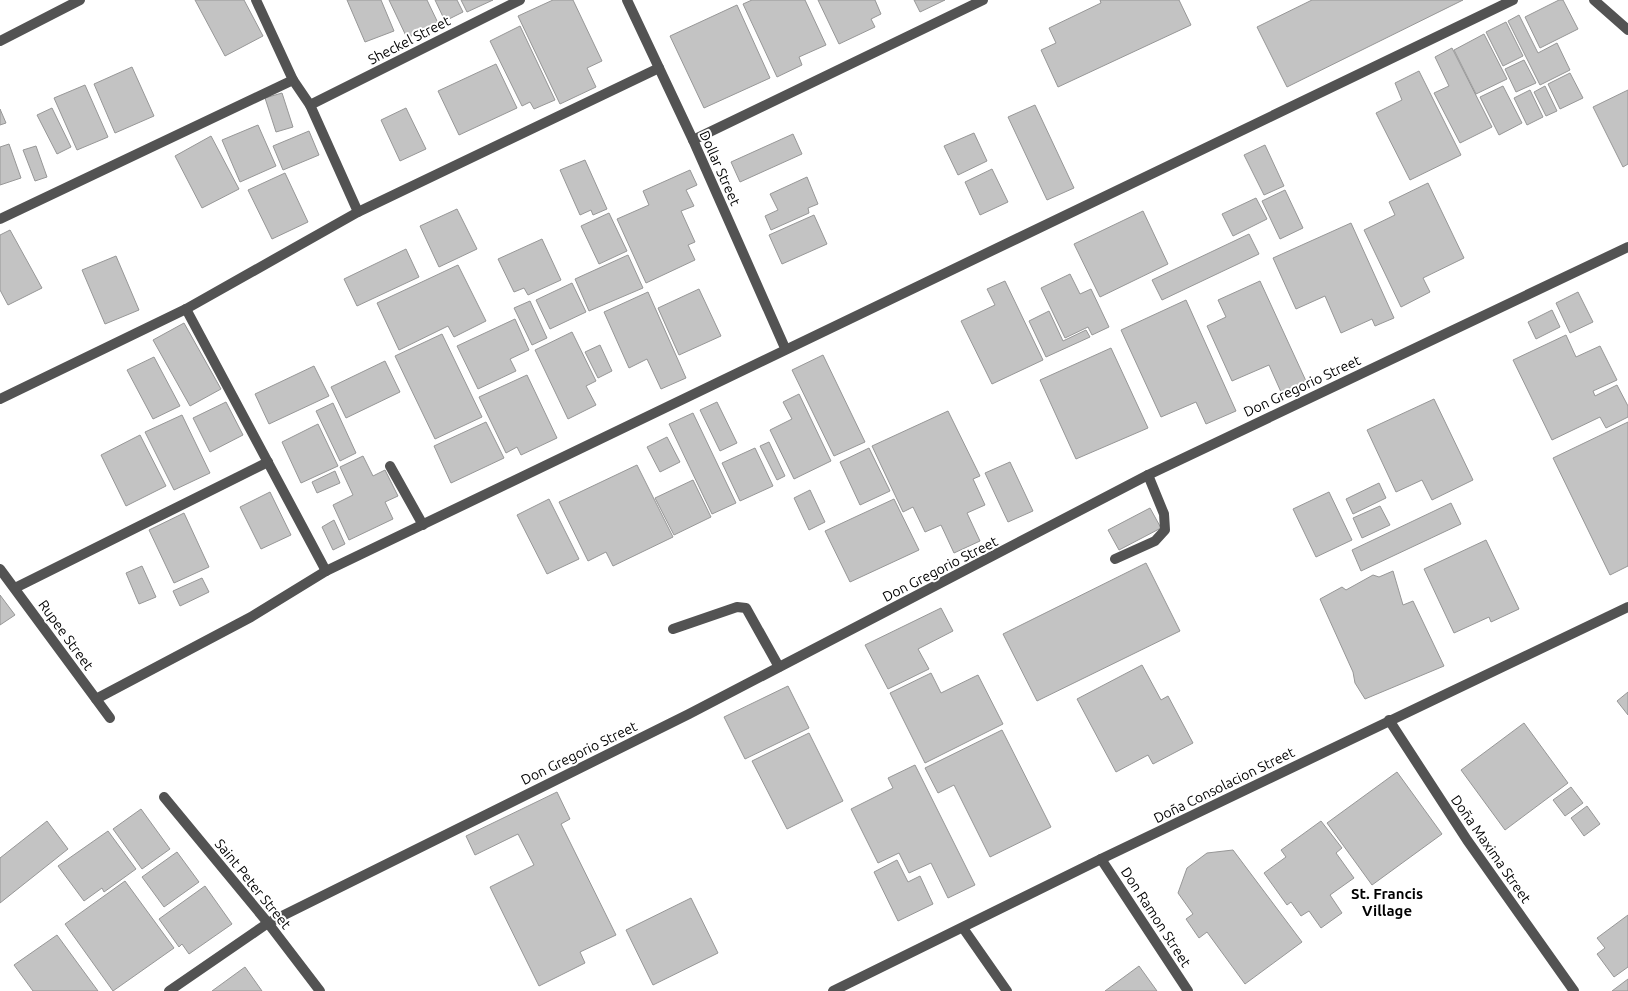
<svg xmlns="http://www.w3.org/2000/svg" width="1628" height="991" font-family="Ubuntu,sans-serif">
<style>
.building{fill:#c3c3c3;stroke:#979797}
.lines{fill:none;stroke-linecap:round;stroke-linejoin:round}
.lane{stroke:#535353;stroke-width:10}
.street{stroke:#535353;stroke-width:10}
.labels{text-anchor:middle;stroke-width:4;stroke-linejoin:round;paint-order:stroke}
.street-label{font-size:14px;fill:#000;stroke:#fff}
.neighbourhood-label{font-size:15px;font-weight:bold;fill:#000;stroke:#fff}
</style>
<rect width="100%" height="100%" fill="#fff"/>
<g class="building">
<polygon points="195,0 244,0 263,36 225,56"/>
<polygon points="347,0 381,0 394,31 365,42"/>
<polygon points="389,0 427,0 438,23 407,38"/>
<polygon points="435,0 457,0 463,12 445,21"/>
<polygon points="461,0 493,0 467,12"/>
<polygon points="553,0 573,0 602,61 587,68 596,87 560,104 518,16"/>
<polygon points="752,0 805,0 826,45 799,57 802,65 777,77 743,4"/>
<polygon points="818,0 875,0 881,14 871,19 875,27 839,44"/>
<polygon points="914,0 945,0 920,12"/>
<polygon points="1100,0 1179,0 1191,25 1058,87 1041,50 1056,43 1049,28 1101,3"/>
<polygon points="1312,0 1463,0 1287,87 1257,27"/>
<polygon points="1559,0 1563,0 1578,29 1540,48 1525,17"/>
<polygon points="737,5 770,78 704,108 670,36"/>
<polygon points="1519,15 1538,53 1557,43 1570,70 1540,85 1508,21"/>
<polygon points="1506,22 1523,56 1503,66 1486,32"/>
<polygon points="520,26 555,100 534,109 530,102 522,106 490,41"/>
<polygon points="1484,34 1507,79 1476,94 1454,50"/>
<polygon points="1452,48 1492,127 1460,143 1434,93 1449,86 1435,57"/>
<polygon points="1524,60 1536,83 1516,92 1505,69"/>
<polygon points="496,64 517,108 459,135 438,91"/>
<polygon points="132,67 154,116 115,133 94,84"/>
<polygon points="1419,71 1461,155 1410,180 1376,113 1402,100 1395,83"/>
<polygon points="1570,73 1583,98 1560,109 1548,84"/>
<polygon points="85,85 108,137 77,150 54,98"/>
<polygon points="1503,86 1522,123 1499,135 1480,97"/>
<polygon points="1545,86 1557,111 1546,116 1534,92"/>
<polygon points="1530,90 1543,117 1527,125 1514,98"/>
<polygon points="1628,90 1628,164 1623,167 1593,107"/>
<polygon points="282,93 293,127 276,132 265,98"/>
<polygon points="1035,105 1074,188 1047,200 1008,117"/>
<polygon points="52,108 71,147 57,154 37,115"/>
<polygon points="406,108 426,149 400,161 381,120"/>
<polygon points="0,109 6,123 0,125"/>
<polygon points="258,125 276,166 240,182 222,140"/>
<polygon points="309,131 319,155 283,170 273,146"/>
<polygon points="974,133 987,161 958,175 944,146"/>
<polygon points="793,134 802,154 740,182 731,162"/>
<polygon points="211,136 239,189 202,208 175,156"/>
<polygon points="9,144 21,178 0,185 0,147"/>
<polygon points="1265,145 1284,186 1264,195 1244,155"/>
<polygon points="36,146 47,177 35,181 23,150"/>
<polygon points="585,160 607,209 593,215 591,210 580,215 560,170"/>
<polygon points="992,169 1008,202 980,215 965,182"/>
<polygon points="690,170 697,185 686,190 694,206 681,211 695,242 688,245 695,260 646,283 617,219 649,205 643,191"/>
<polygon points="285,173 308,222 272,239 248,190"/>
<polygon points="807,177 818,204 808,208 809,213 771,230 765,216 778,210 770,194"/>
<polygon points="1428,183 1464,258 1423,278 1430,292 1401,307 1364,230 1395,215 1389,202"/>
<polygon points="1285,190 1303,228 1280,239 1262,201"/>
<polygon points="1256,198 1267,219 1233,236 1222,214"/>
<polygon points="457,209 477,249 439,267 420,226"/>
<polygon points="1143,211 1168,264 1100,297 1074,244"/>
<polygon points="609,213 627,251 599,264 581,226"/>
<polygon points="814,215 827,244 782,264 769,235"/>
<polygon points="1351,223 1394,318 1375,326 1372,319 1341,333 1325,296 1296,309 1273,258"/>
<polygon points="10,230 42,288 8,305 0,290 0,235"/>
<polygon points="1249,234 1259,254 1162,300 1152,280"/>
<polygon points="542,239 561,280 528,295 524,288 514,292 498,259"/>
<polygon points="406,249 419,277 357,306 344,279"/>
<polygon points="628,255 643,288 589,311 575,279"/>
<polygon points="116,256 139,310 105,324 82,270"/>
<polygon points="458,265 486,321 454,337 448,326 399,350 377,303"/>
<polygon points="1070,274 1080,294 1091,289 1109,327 1092,335 1088,327 1065,338 1041,288"/>
<polygon points="1005,281 1043,360 992,384 961,321 995,305 987,289"/>
<polygon points="1260,281 1306,381 1281,392 1269,365 1232,381 1207,326 1226,317 1218,300"/>
<polygon points="572,283 586,312 550,329 536,300"/>
<polygon points="699,289 721,336 679,355 658,308"/>
<polygon points="648,292 686,378 661,389 647,359 629,368 604,312"/>
<polygon points="1578,292 1593,322 1570,333 1556,303"/>
<polygon points="1186,300 1236,411 1206,424 1196,402 1161,417 1121,330"/>
<polygon points="530,301 547,338 532,345 514,308"/>
<polygon points="1552,310 1560,327 1536,339 1528,322"/>
<polygon points="1049,311 1063,341 1086,330 1090,337 1046,357 1029,321"/>
<polygon points="515,319 529,350 510,359 516,371 478,389 457,346"/>
<polygon points="184,323 221,389 190,406 153,340"/>
<polygon points="572,332 596,381 586,386 596,405 568,419 535,350"/>
<polygon points="442,334 482,417 435,439 395,356"/>
<polygon points="1566,335 1576,357 1600,346 1617,380 1593,391 1595,396 1617,385 1628,406 1628,417 1606,428 1600,417 1552,440 1513,360"/>
<polygon points="600,345 612,371 598,378 585,352"/>
<polygon points="1111,348 1148,428 1076,459 1040,380"/>
<polygon points="823,355 865,442 834,456 792,370"/>
<polygon points="154,357 180,406 153,419 127,370"/>
<polygon points="385,361 400,392 346,418 331,387"/>
<polygon points="314,366 329,396 269,424 255,394"/>
<polygon points="527,375 557,438 521,455 517,447 506,453 479,397"/>
<polygon points="799,394 831,461 794,479 770,430 792,419 783,402"/>
<polygon points="1434,399 1473,480 1432,500 1422,480 1396,492 1367,430"/>
<polygon points="226,402 243,435 210,452 193,418"/>
<polygon points="717,402 737,443 720,451 700,410"/>
<polygon points="333,403 356,453 340,461 316,411"/>
<polygon points="948,411 980,476 973,479 985,505 967,513 980,541 954,553 941,525 925,532 913,507 903,512 872,446"/>
<polygon points="693,413 736,503 712,514 669,424"/>
<polygon points="182,415 210,473 174,490 145,432"/>
<polygon points="486,422 504,458 451,483 434,446"/>
<polygon points="1628,422 1628,566 1610,575 1553,458"/>
<polygon points="318,424 338,466 301,483 282,442"/>
<polygon points="140,435 166,486 126,506 101,455"/>
<polygon points="667,437 680,462 660,472 647,447"/>
<polygon points="769,442 785,476 777,480 760,446"/>
<polygon points="755,448 773,486 740,501 722,463"/>
<polygon points="869,448 890,491 860,505 840,462"/>
<polygon points="363,456 373,476 385,470 398,496 385,502 393,519 349,540 333,505 353,495 340,467"/>
<polygon points="1010,462 1033,511 1008,522 985,473"/>
<polygon points="637,465 673,537 613,566 606,552 588,561 559,502"/>
<polygon points="335,471 340,483 317,493 312,482"/>
<polygon points="693,480 711,517 674,535 655,498"/>
<polygon points="1379,483 1386,498 1353,514 1346,499"/>
<polygon points="810,490 825,522 809,530 794,498"/>
<polygon points="270,492 291,535 261,549 240,507"/>
<polygon points="1329,492 1352,540 1316,557 1293,509"/>
<polygon points="549,499 579,559 547,574 517,515"/>
<polygon points="894,499 919,550 850,582 825,531"/>
<polygon points="1451,503 1461,524 1361,571 1352,550"/>
<polygon points="1380,506 1390,525 1362,538 1353,518"/>
<polygon points="1150,508 1161,528 1119,550 1108,530"/>
<polygon points="184,513 209,567 174,583 149,530"/>
<polygon points="334,520 345,544 333,550 322,527"/>
<polygon points="1486,540 1519,609 1491,622 1489,617 1454,633 1424,569"/>
<polygon points="1146,563 1180,631 1037,701 1003,634"/>
<polygon points="142,566 156,597 139,604 126,573"/>
<polygon points="1393,571 1403,605 1413,601 1444,666 1365,699 1355,683 1353,672 1320,599 1342,587 1346,590 1373,575 1379,577"/>
<polygon points="202,578 209,592 180,606 173,591"/>
<polygon points="0,595 15,615 0,625"/>
<polygon points="941,608 953,631 918,649 929,669 888,689 865,645"/>
<polygon points="1142,665 1161,700 1168,696 1193,743 1153,764 1148,755 1116,772 1077,699"/>
<polygon points="931,673 941,693 978,675 1003,724 925,763 890,693"/>
<polygon points="788,686 809,728 745,759 724,717"/>
<polygon points="1628,692 1628,715 1617,701"/>
<polygon points="1524,723 1568,783 1505,830 1461,770"/>
<polygon points="1002,730 1051,827 990,857 954,785 938,793 925,768"/>
<polygon points="809,733 843,801 787,829 752,761"/>
<polygon points="915,765 975,885 948,898 931,863 909,873 899,853 878,863 851,809 893,788 888,778"/>
<polygon points="1397,772 1442,834 1372,885 1327,823"/>
<polygon points="1571,787 1583,803 1565,816 1553,800"/>
<polygon points="557,792 570,819 561,824 616,935 580,952 585,963 539,986 490,887 534,865 518,834 475,855 466,836"/>
<polygon points="1587,806 1600,824 1584,836 1571,818"/>
<polygon points="141,809 170,849 142,869 113,829"/>
<polygon points="47,821 68,849 0,903 0,858"/>
<polygon points="1321,821 1342,848 1336,853 1354,878 1330,895 1342,913 1321,928 1309,911 1301,916 1291,902 1287,905 1264,873 1286,857 1281,850"/>
<polygon points="108,831 136,869 104,892 102,888 84,901 58,866"/>
<polygon points="1233,850 1302,942 1245,984 1207,932 1199,938 1186,919 1193,914 1178,893 1187,868 1207,853"/>
<polygon points="177,852 199,882 164,907 142,877"/>
<polygon points="897,860 908,882 920,876 933,904 898,921 874,872"/>
<polygon points="125,881 174,948 113,991 65,924"/>
<polygon points="205,886 232,924 189,954 182,944 179,947 159,919"/>
<polygon points="691,898 718,953 653,985 626,930"/>
<polygon points="1628,915 1628,967 1614,977 1597,954 1605,948 1597,938"/>
<polygon points="57,935 98,991 33,991 14,965"/>
<polygon points="1139,966 1157,991 1105,991"/>
<polygon points="245,967 262,991 212,991"/>
<polygon points="1628,979 1628,991 1612,991"/>
</g>
<g class="lines">
<g class="lane">
<polyline points="390,466 423,525"/>
<polyline points="1115,559 1155,541 1165,530 1164,514 1148,475"/>
<polyline points="673,629 737,607 746,608 779,667"/>
<polyline points="963,928 1007,991"/>
</g>
<g class="street">
<polyline points="256,0 293,80 310,105 358,212"/>
<polyline points="627,0 693,140 785,348"/>
<polyline points="1594,0 1628,30"/>
<polyline points="0,41 80,0"/>
<polyline points="310,105 520,0"/>
<polyline points="693,140 983,0"/>
<polyline points="0,219 293,80"/>
<polyline points="186,309 326,571"/>
<polyline points="0,399 186,309 358,212 659,68"/>
<polyline points="0,569 110,718"/>
<polyline points="15,588 268,462"/>
<polyline points="96,699 251,617 326,571 1513,0"/>
<polyline points="1389,720 1467,840 1574,991"/>
<polyline points="164,797 268,923 320,991"/>
<polyline points="1101,859 1188,991"/>
<polyline points="169,991 268,923 689,714 1148,475 1628,247"/>
<polyline points="833,991 1101,859 1628,607"/>
</g>
</g>
<g class="labels">
<g class="street-label">
<text transform="translate(409 40) rotate(-27)" y="5">Sheckel Street</text>
<text transform="translate(720 168) rotate(66)" y="5">Dollar Street</text>
<text transform="translate(1302 386) rotate(-25)" y="5">Don Gregorio Street</text>
<text transform="translate(940 569) rotate(-27)" y="5">Don Gregorio Street</text>
<text transform="translate(66 635) rotate(54)" y="5">Rupee Street</text>
<text transform="translate(579 753) rotate(-26)" y="5">Don Gregorio Street</text>
<text transform="translate(1224 785) rotate(-26)" y="5">Doña Consolacion Street</text>
<text transform="translate(1491 849) rotate(55)" y="5">Doña Maxima Street</text>
<text transform="translate(253 884) rotate(51)" y="5">Saint Peter Street</text>
<text transform="translate(1156 917) rotate(57)" y="5">Don Ramon Street</text>
</g>
<g class="neighbourhood-label">
<text x="1387" y="899">St. Francis<tspan x="1387" dy="17">Village</tspan></text>
</g>
</g>
</svg>
